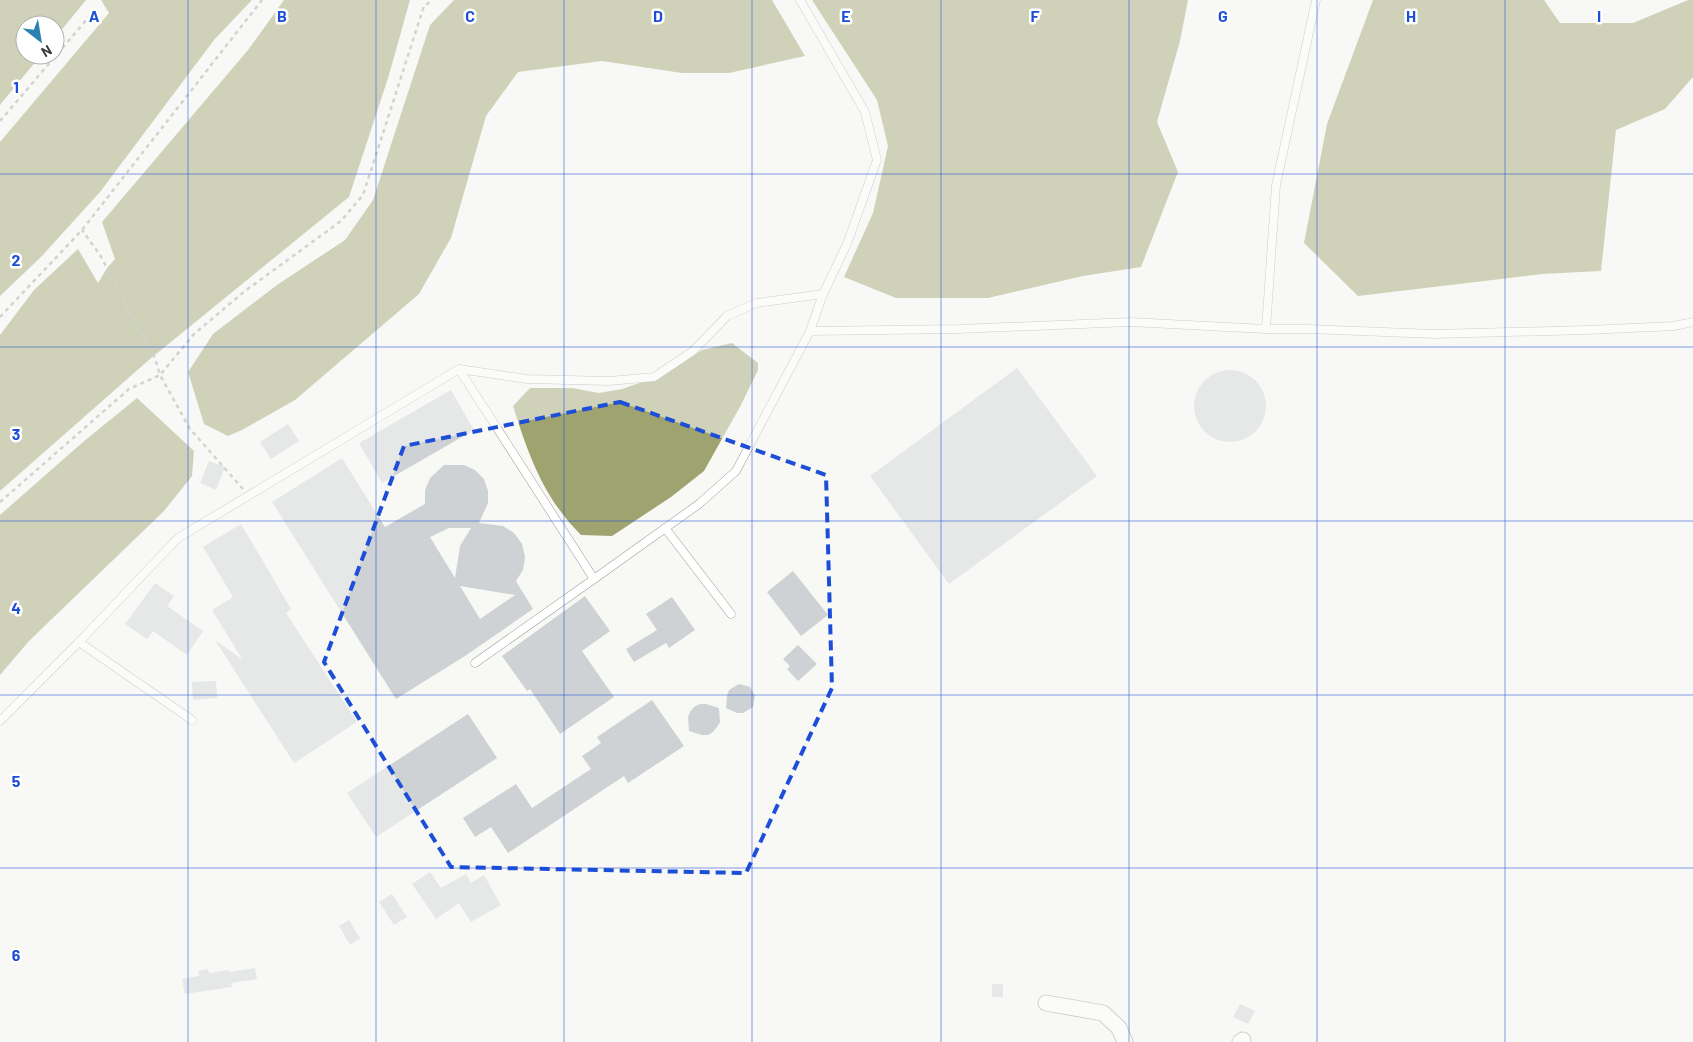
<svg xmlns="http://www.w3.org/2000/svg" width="1693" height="1042" font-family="Barlow,sans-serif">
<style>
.water{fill:#9ea36f}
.building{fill:#ced2d5;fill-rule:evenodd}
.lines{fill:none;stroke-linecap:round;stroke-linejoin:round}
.service-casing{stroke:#9b9c98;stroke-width:9}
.minor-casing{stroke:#9b9c98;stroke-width:17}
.path{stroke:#a3a4a1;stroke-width:2.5;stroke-dasharray:4 4;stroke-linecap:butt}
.service{stroke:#fff;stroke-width:8}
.minor{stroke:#fff;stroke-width:15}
.marked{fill:none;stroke:#1d4ed8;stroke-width:4;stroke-dasharray:10 6;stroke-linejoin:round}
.grid{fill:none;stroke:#1d4ed8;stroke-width:1;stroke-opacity:0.55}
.grid-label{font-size:16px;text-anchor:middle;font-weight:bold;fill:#1d4ed8;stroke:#fff;stroke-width:5;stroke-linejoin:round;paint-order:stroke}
</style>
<rect width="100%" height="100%" fill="#f8f9f5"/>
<g class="water">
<polygon points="0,0 86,0 55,38 55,25 25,25 25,55 41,55 0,105"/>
<polygon points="101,0 252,0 214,40 100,192 41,257 0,296 0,142 109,13"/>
<polygon points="284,0 410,0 389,75 349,197 150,359 0,491 0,335 34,290 78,249 98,283 107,268 115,259 102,222 248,50"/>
<polygon points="454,0 772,0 805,56 729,73 682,73 602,61 518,72 486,116 451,238 419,294 295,400 242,430 228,436 204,424 188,372 213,334 277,285 345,240 373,200 430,25"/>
<polygon points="812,0 1188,0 1180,41 1157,122 1178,172 1141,267 1083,276 988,298 896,298 844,277 873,213 888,146 877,100"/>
<polygon points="1373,0 1544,0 1560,23 1633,23 1688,0 1693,0 1693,77 1665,109 1616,130 1601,271 1542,274 1358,296 1304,243 1327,124"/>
<path d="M 732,343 L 758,363 L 758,370 L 741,405 L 704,471 L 671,497 L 612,536 L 581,535 C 543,497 529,456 513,406 L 530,388 L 572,388 L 599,393 L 622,389 L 662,375 L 702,350 Z"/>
<polygon points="137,398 194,451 192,476 164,511 29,641 0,675 0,515 83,442"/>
</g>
<g class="building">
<polygon points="1017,368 1097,476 949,584 870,476"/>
<circle cx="1230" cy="406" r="36"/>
<polygon points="451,390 474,430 382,483 359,443"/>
<polygon points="288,424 299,441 271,459 260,442"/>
<path d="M 342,458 L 385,527 L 425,504 L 425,490 L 430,478 L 444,465 L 464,465 L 475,470 L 484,479 L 488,491 L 488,503 L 479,523 L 503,526 L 514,533 L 522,544 L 525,557 L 523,570 L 516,581 L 533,609 L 465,656 L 396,699 L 272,502 ZM 449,528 L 471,528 L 460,546 L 455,578 L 430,537 ZM 460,586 L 515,595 L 480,619 Z"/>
<polygon points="209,461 225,467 216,490 200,483"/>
<polygon points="241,524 291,609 286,613 357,722 294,763 215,640 242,659 212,610 233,597 203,547"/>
<polygon points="793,571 828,615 801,636 767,592"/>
<polygon points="155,583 174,596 167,606 203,631 187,655 153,631 147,639 125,624"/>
<polygon points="585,596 610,631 582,651 614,697 560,734 530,689 527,691 502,656"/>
<polygon points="672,597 695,630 669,648 666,643 634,662 626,649 657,630 646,614"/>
<polygon points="798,645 817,664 798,681 787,669 790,666 783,659"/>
<polygon points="216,681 217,698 193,700 192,682"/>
<polygon points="739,684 750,687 755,696 753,707 743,713 737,713 726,708 727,696 729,690"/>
<polygon points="652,700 684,746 628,783 624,776 508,853 491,827 475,837 463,818 516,784 532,808 591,769 582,756 601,743 597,737"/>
<polygon points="700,704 706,704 719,708 720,722 717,727 713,732 708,735 702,735 689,731 688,717 690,712 694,707"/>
<polygon points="468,714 497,758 376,837 347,793"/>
<polygon points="430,872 441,888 466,874 471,883 484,875 501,905 471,922 459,903 436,919 412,884"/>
<polygon points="392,894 407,917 394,925 379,902"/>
<polygon points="349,920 360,938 350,945 339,926"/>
<polygon points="255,968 257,979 231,983 232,987 185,994 182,979 199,976 198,971 208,969 209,973 229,970 229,972"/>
<rect x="992" y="984" width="11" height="13"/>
<polygon points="1240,1004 1255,1011 1248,1024 1233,1017"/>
</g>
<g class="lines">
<g class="service-casing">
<g id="service">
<polyline points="800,0 865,112 877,160 847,244 823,294 810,331"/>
<polyline points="1266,329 1276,185 1316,0"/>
<polyline points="459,369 527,379 609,381 654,377 693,351 727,316 756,303 823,294"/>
<polyline points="665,528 731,614"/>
<polyline points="79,642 192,720"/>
<polyline points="475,663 594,579"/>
<polyline points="0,721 79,642 178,538 459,369 594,579 699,504 736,471 810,331 959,329 1130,322 1266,329 1308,329 1435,334 1587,330 1674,326 1693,322"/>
</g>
</g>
<g class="minor-casing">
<g id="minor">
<polyline points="1046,1003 1103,1013 1119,1028 1125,1042"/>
<polyline points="1240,1042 1243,1040"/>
</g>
</g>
<g class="path">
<polyline points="0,121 94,11"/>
<polyline points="0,317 82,230 262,0"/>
<polyline points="243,489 190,429 160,375 194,334 245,291 341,221 363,195 424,6 433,0"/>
<polyline points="0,502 129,389 160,375 155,358 100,255 82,230"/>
</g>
<use href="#service" class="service"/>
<use href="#minor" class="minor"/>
</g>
<path d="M0 0H1693V1042H0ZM 620,402 L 826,475 L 832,688 L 746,873 L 451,867 L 324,662 L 404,446 Z" fill="#f8f9f5" fill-opacity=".55" fill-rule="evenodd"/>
<path class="marked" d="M 620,402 L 826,475 L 832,688 L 746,873 L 451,867 L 324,662 L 404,446 Z"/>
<path class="grid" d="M 188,0 L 188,1042M 376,0 L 376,1042M 564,0 L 564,1042M 752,0 L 752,1042M 941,0 L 941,1042M 1129,0 L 1129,1042M 1317,0 L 1317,1042M 1505,0 L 1505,1042M 0,174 L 1693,174M 0,347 L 1693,347M 0,521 L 1693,521M 0,695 L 1693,695M 0,868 L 1693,868"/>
<g class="grid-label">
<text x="94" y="22">A</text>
<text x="282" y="22">B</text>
<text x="470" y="22">C</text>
<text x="658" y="22">D</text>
<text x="846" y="22">E</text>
<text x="1035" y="22">F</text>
<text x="1223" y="22">G</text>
<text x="1411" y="22">H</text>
<text x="1599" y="22">I</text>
<text x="16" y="93">1</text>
<text x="16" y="266">2</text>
<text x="16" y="440">3</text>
<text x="16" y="614">4</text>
<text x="16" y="787">5</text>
<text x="16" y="961">6</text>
</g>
<g transform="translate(40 40) rotate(149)"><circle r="24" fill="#ffffff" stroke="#b0b0b0"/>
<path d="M0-4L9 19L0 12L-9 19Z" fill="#2982b0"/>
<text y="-8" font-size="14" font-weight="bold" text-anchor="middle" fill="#3a3a39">N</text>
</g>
</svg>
